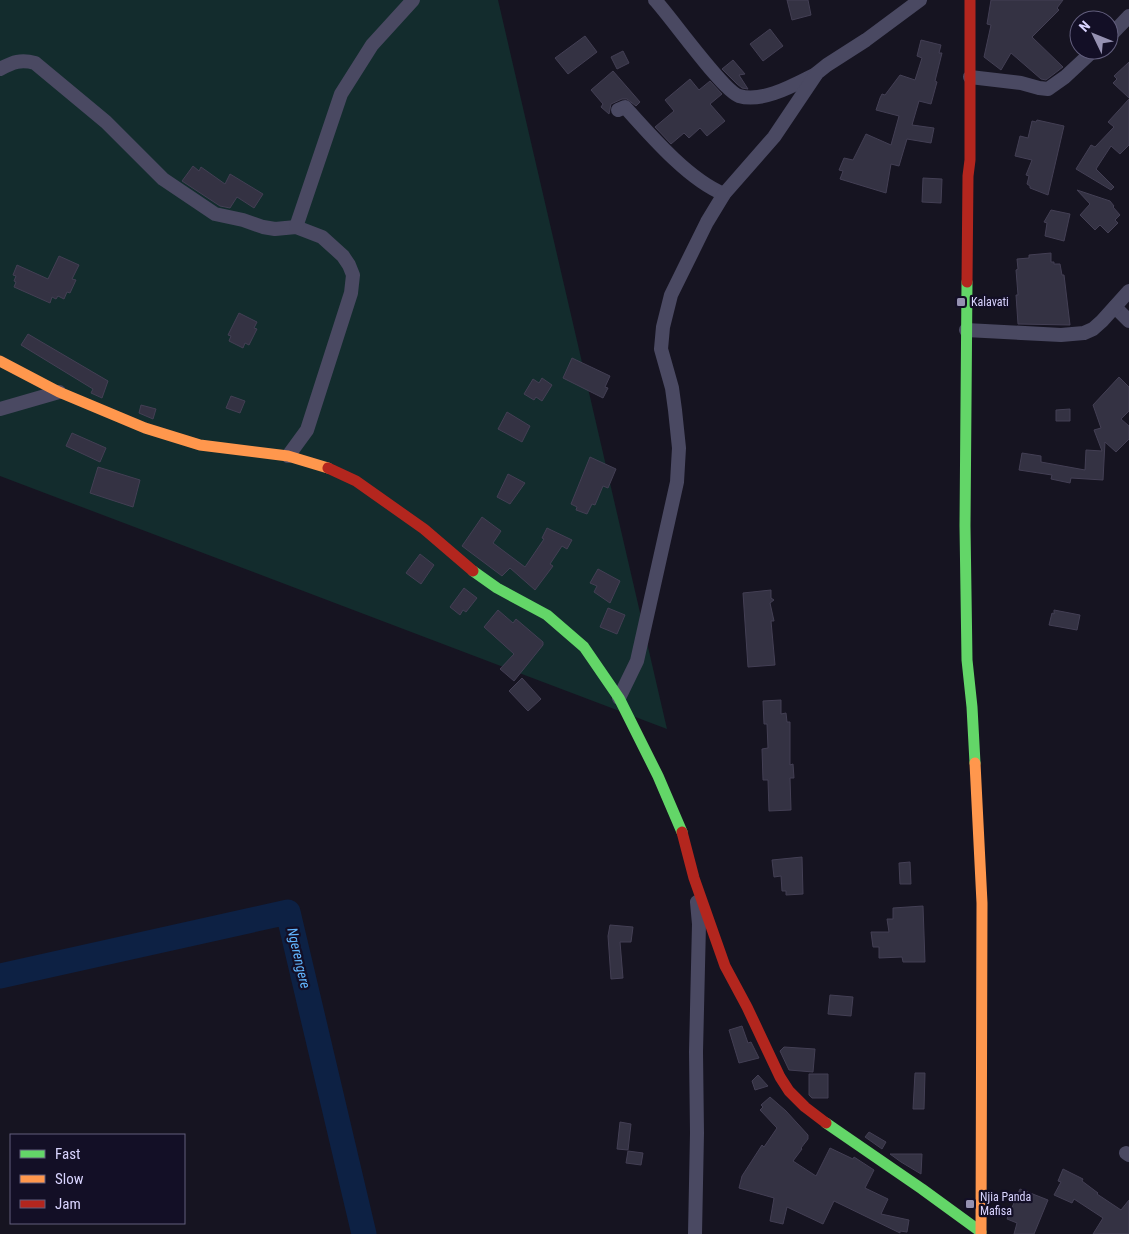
<svg xmlns="http://www.w3.org/2000/svg" width="1129" height="1234" font-family="'Roboto Condensed',sans-serif">
<style>
.green{fill:#132c2d}
.lines{fill:none;stroke-linecap:round;stroke-linejoin:round}
.river{stroke:#0d2144;stroke-width:25}
.building{fill:#343243;stroke:#433f54}
.street{stroke:#4a4962;stroke-width:14}
.fast{stroke:#63d668;stroke-width:11}
.slow{stroke:#ff974d;stroke-width:11}
.jam{stroke:#b3261e;stroke-width:11}
.poi-dot{fill:#9591b1;stroke:#130f26;stroke-width:2}
.labels{text-anchor:middle;stroke-width:4.5;stroke-linejoin:round;paint-order:stroke}
.poi-label{font-size:12px;fill:#d9d4ff;stroke:#130f26;text-anchor:start}
.water-label{font-size:14px;font-style:italic;fill:#62b6ff;stroke:#130f26}
</style>
<rect width="100%" height="100%" fill="#161421"/>
<polygon class="green" points="0,0 498,0 667,729 0,476"/>
<g class="lines">
<polyline class="river" points="0,976 288,912 364,1234"/>
</g>
<g class="building">
<polygon points="787,0 808,0 811,15 792,20"/>
<polygon points="991,0 1063,0 1057,8 1059,10 1032,37 1063,67 1046,80 1041,79 1011,53 1001,70 984,57 991,25 987,24"/>
<polygon points="770,29 783,46 763,61 750,44"/>
<polygon points="585,36 597,52 568,74 555,58"/>
<polygon points="921,40 941,45 939,53 942,53 935,81 937,82 931,104 919,101 912,125 934,128 931,143 907,139 899,166 891,164 886,193 840,179 843,171 839,170 844,158 853,160 866,134 891,145 899,116 876,110 880,98 882,94 885,95 900,75 915,80 922,58 917,56"/>
<polygon points="623,51 629,63 617,69 611,57"/>
<polygon points="733,60 745,74 739,75 748,89 742,88 737,84 722,69"/>
<polygon points="1129,62 1129,98 1113,83 1117,79 1114,76"/>
<polygon points="613,71 640,102 636,106 627,99 622,99 611,104 609,114 601,107 603,104 591,90"/>
<polygon points="690,79 699,90 710,81 722,94 710,104 725,121 707,136 700,128 689,138 684,133 671,144 655,127 674,111 665,100"/>
<polygon points="1129,99 1129,145 1120,154 1111,146 1096,169 1114,187 1111,190 1076,169 1091,145 1095,147 1114,127 1108,122"/>
<polygon points="1037,120 1064,126 1048,195 1030,188 1030,186 1027,184 1029,176 1026,175 1032,160 1015,156 1020,136 1028,138 1032,121 1036,122"/>
<polygon points="193,166 199,171 201,167 225,184 230,174 263,194 254,208 237,197 230,208 220,206 182,181"/>
<polygon points="923,178 942,179 941,203 922,202"/>
<polygon points="1077,190 1110,201 1114,206 1113,207 1120,215 1115,220 1118,223 1108,233 1100,225 1095,230 1080,215 1090,204"/>
<polygon points="1051,210 1070,214 1064,241 1045,236 1047,223 1044,222"/>
<polygon points="1051,253 1051,262 1054,262 1054,264 1060,264 1062,275 1064,275 1070,325 1018,324 1016,295 1018,295 1016,270 1018,269 1017,259 1029,258 1029,255"/>
<polygon points="59,256 79,265 72,279 76,280 70,293 67,292 64,299 58,296 56,299 52,297 50,303 14,287 16,282 14,281 16,276 13,275 17,265 48,279"/>
<polygon points="239,313 257,322 254,328 257,329 249,345 245,343 243,348 229,341 231,336 228,335"/>
<polygon points="28,334 108,381 102,398 91,393 93,389 21,345"/>
<polygon points="572,358 610,376 605,387 608,388 603,398 563,378"/>
<polygon points="1119,377 1129,387 1129,411 1121,419 1129,426 1129,439 1116,452 1105,442 1103,480 1071,478 1070,483 1051,479 1052,475 1019,470 1022,453 1041,456 1041,462 1085,470 1086,450 1102,451 1094,430 1101,428 1093,405"/>
<polygon points="542,378 552,385 542,401 536,397 534,400 524,394 533,379 539,383"/>
<polygon points="231,396 245,401 240,413 226,408"/>
<polygon points="141,405 156,409 153,419 139,413"/>
<polygon points="1070,409 1070,421 1056,421 1056,410"/>
<polygon points="507,412 530,426 522,442 498,429"/>
<polygon points="72,433 106,448 100,462 66,446"/>
<polygon points="590,457 616,469 608,488 603,486 595,505 592,504 587,514 576,510 577,507 571,504"/>
<polygon points="98,467 140,480 133,507 90,493"/>
<polygon points="508,474 525,483 510,504 497,497"/>
<polygon points="482,517 501,531 493,543 525,567 544,539 542,538 547,528 572,540 567,549 562,546 550,564 553,566 535,590 510,568 502,576 462,546"/>
<polygon points="420,554 434,565 421,584 406,573"/>
<polygon points="598,569 620,581 610,603 594,592 597,586 590,583"/>
<polygon points="464,588 477,598 466,612 463,610 460,615 450,607"/>
<polygon points="771,590 771,598 774,600 770,603 774,621 771,621 775,665 748,667 743,593"/>
<polygon points="608,608 625,615 617,634 600,627"/>
<polygon points="498,610 513,623 516,619 543,642 543,645 514,681 500,669 514,654 484,627"/>
<polygon points="1054,610 1080,615 1077,630 1049,625 1052,613 1054,614"/>
<polygon points="522,678 541,699 528,711 509,691"/>
<polygon points="781,700 781,714 786,713 787,722 790,722 790,765 793,764 794,778 790,778 791,810 769,811 768,780 763,780 762,749 768,748 767,724 764,724 763,701"/>
<polygon points="802,857 803,894 786,895 786,891 782,891 781,876 774,877 772,860"/>
<polygon points="910,862 911,884 900,884 899,863"/>
<polygon points="923,906 925,962 903,962 902,957 879,958 879,947 873,947 871,932 889,932 887,919 893,919 893,908"/>
<polygon points="610,925 633,927 631,942 620,942 623,978 611,979 608,936"/>
<polygon points="830,995 853,997 851,1016 828,1014"/>
<polygon points="742,1026 748,1043 751,1042 759,1058 739,1063 729,1030"/>
<polygon points="784,1047 815,1049 813,1072 789,1070 780,1051"/>
<polygon points="915,1073 925,1073 924,1109 913,1109"/>
<polygon points="809,1074 828,1074 828,1098 812,1098 809,1095"/>
<polygon points="758,1075 768,1086 755,1090 752,1081"/>
<polygon points="770,1097 786,1111 808,1135 808,1139 801,1148 802,1149 793,1161 816,1176 830,1148 853,1159 854,1157 874,1170 865,1188 888,1199 881,1214 909,1220 907,1232 900,1231 900,1233 834,1201 823,1224 787,1207 783,1224 770,1221 774,1198 739,1188 742,1176 762,1145 764,1147 777,1128 760,1110 763,1107 761,1105"/>
<polygon points="620,1122 631,1124 628,1150 617,1149"/>
<polygon points="869,1132 886,1142 882,1149 865,1137"/>
<polygon points="628,1151 643,1153 641,1165 626,1163"/>
<polygon points="890,1154 922,1154 921,1174 901,1162"/>
<polygon points="1063,1169 1083,1179 1082,1181 1098,1193 1097,1194 1121,1210 1129,1200 1129,1234 1093,1234 1103,1218 1074,1199 1072,1203 1054,1195 1061,1182 1058,1181"/>
<polygon points="1020,1189 1048,1200 1034,1234 1014,1234 1017,1223 1007,1219"/>
</g>
<g class="lines">
<g class="street">
<path d="M 655,0 C 671,17 723,91 739,96 C 763,103 794,85 816,74"/>
<polyline points="1109,37 1129,16"/>
<path d="M 0,69 C 13,62 21,59 35,63 L 106,122 L 163,179 L 215,214 L 243,220 L 263,227 L 275,229 L 296,227 L 322,237 L 343,256 L 349,265 L 353,275 L 351,293 L 307,430 L 288,456"/>
<polyline points="970,77 1021,83 1039,88 1048,89 1065,77 1094,50"/>
<path d="M 618,110 L 625,107 C 651,136 689,180 724,194"/>
<polyline points="296,227 341,94 372,45 413,0"/>
<polyline points="1115,307 1129,321"/>
<polyline points="966,330 1061,335 1084,333 1093,329 1102,321 1129,291"/>
<polyline points="0,409 59,392"/>
<polyline points="619,698 637,661 677,482 679,448 675,410 672,388 661,349 663,327 671,295 707,222 724,194 774,137 817,73 827,65 866,40 920,0"/>
<polyline points="1126,1153 1129,1155"/>
<polyline points="695,1234 697,1133 696,1052 699,924 697,902"/>
</g>
<g class="fast">
<polyline points="967,282 965,526 967,660 972,707 975,763"/>
<polyline points="473,571 497,588 547,615 584,647 619,698 658,776 682,832"/>
<polyline points="826,1123 922,1189 981,1232"/>
</g>
<g class="slow">
<polyline points="0,361 59,392 145,428 200,445 288,456 328,468"/>
<polyline points="975,763 982,903 981,1234"/>
</g>
<g class="jam">
<polyline points="967,282 968,176 970,160 970,0"/>
<polyline points="328,468 356,481 424,529 473,571"/>
<polyline points="682,832 694,878 725,966 747,1007 780,1077 789,1091 805,1107 826,1123"/>
</g>
</g>
<g class="poi-dot">
<rect x="956" y="297" width="10" height="10" rx="2.5"/>
<rect x="965" y="1199" width="10" height="10" rx="2.5"/>
</g>
<g class="labels">
<g class="poi-label">
<text x="971" y="306">Kalavati</text>
<text x="980" y="1201">Njia Panda<tspan x="980" dy="14">Mafisa</tspan></text>
</g>
<g class="water-label">
<text transform="translate(299 958) rotate(77)" y="5">Ngerengere</text>
</g>
</g>
<rect x="10" y="1134" width="175" height="90" fill="#130f26" stroke="#625e7d"/>
<rect x="20" y="1150" width="25" height="8" fill="#63d668" stroke="#625e7d"/>
<text x="55" y="1159" font-size="15" fill="#d9d4ff">Fast</text>
<rect x="20" y="1175" width="25" height="8" fill="#ff974d" stroke="#625e7d"/>
<text x="55" y="1184" font-size="15" fill="#d9d4ff">Slow</text>
<rect x="20" y="1200" width="25" height="8" fill="#b3261e" stroke="#625e7d"/>
<text x="55" y="1209" font-size="15" fill="#d9d4ff">Jam</text>
<g transform="translate(1094 35) rotate(313)"><circle r="24" fill="#130f26" stroke="#625e7d"/>
<path d="M0-4L9 19L0 12L-9 19Z" fill="#9591b1"/>
<text y="-8" font-size="14" font-weight="bold" text-anchor="middle" fill="#d9d4ff">N</text>
</g>
</svg>
